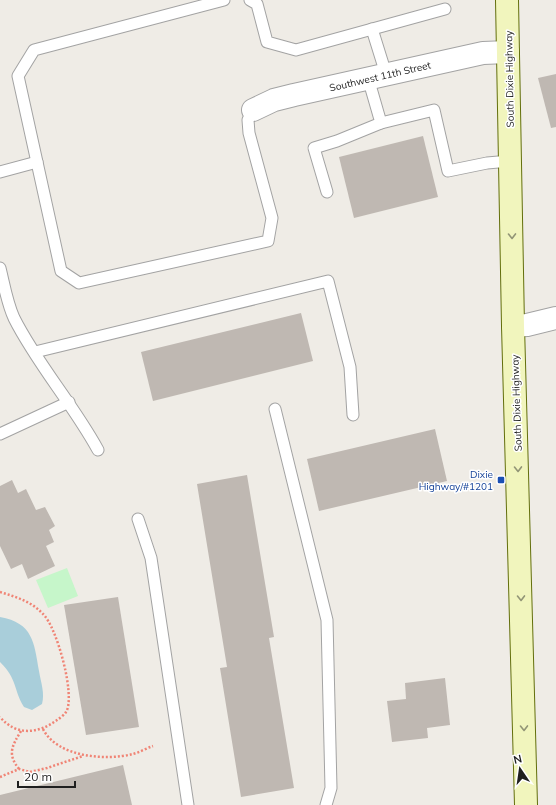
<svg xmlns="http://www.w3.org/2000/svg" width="556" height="805" font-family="Mulish,sans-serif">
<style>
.park{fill:#c6f6ca}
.water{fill:#a9ceda}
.building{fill:#bfb8b2}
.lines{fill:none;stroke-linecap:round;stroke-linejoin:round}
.service-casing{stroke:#a3a3a3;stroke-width:13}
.minor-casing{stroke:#a3a3a3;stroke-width:24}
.secondary-casing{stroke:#636f0c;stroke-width:24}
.path{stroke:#f08475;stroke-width:2.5;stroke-dasharray:2 2;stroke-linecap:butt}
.service{stroke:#fff;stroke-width:11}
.minor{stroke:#fff;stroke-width:22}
.secondary{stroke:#f1f5bd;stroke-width:22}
.oneway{stroke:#929576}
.transit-dot{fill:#1a4fb4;stroke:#fff;stroke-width:1.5}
.labels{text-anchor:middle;stroke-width:3;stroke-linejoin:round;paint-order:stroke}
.street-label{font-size:10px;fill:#1f1f1f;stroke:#fff}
.transit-label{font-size:10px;fill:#164399;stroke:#fff;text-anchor:end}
</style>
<rect width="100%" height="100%" fill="#efece6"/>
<polygon class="park" points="67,568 78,596 48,608 36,580"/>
<path class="water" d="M 0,617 C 33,623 34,642 39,671 C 41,683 45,693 42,704 L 32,710 L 24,707 C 13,689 18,680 0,662 Z"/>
<g class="building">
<polygon points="556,74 556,127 551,128 538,78"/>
<polygon points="423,136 438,197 354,218 339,157"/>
<polygon points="301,313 313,361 153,401 141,352"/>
<polygon points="435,429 447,481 319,511 307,459"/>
<polygon points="247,475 274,637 269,638 294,788 241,797 220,668 227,667 197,484"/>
<polygon points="12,480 18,493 26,489 36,510 45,507 55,526 49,530 54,542 46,546 55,566 28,579 22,564 11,569 0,546 0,486"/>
<polygon points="118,597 139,727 86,735 64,605"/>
<polygon points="445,678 450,725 427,728 428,738 392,742 387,701 406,699 405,683"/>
<polygon points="123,765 132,805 0,805 0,795"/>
</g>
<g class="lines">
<g class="service-casing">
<g id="service">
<polyline points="224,0 34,50 18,76 61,271 79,283 268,241 272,218 249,133 248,120 253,110"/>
<polyline points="250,0 257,4 267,42 296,50 445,9"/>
<polyline points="372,29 386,74"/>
<polyline points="381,123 434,110 448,171 487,163 510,161"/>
<polyline points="0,172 37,162"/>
<polyline points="327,192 314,148 337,141 381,123 368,78"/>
<path d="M 0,268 C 4,284 7,303 14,318 C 37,364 73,404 98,450"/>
<polyline points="35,352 328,281 350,367 353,415"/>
<polyline points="275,409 327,620 331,788 326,805"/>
<polyline points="0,434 69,402"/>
<polyline points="138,519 151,558 188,805"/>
</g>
</g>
<g class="minor-casing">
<g id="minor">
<polyline points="253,110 274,100 294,95 483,53 508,52"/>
<polyline points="513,326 527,325 556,318"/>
</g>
</g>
<g class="secondary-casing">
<polyline id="secondary" points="507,0 513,326 526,805"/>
</g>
<g class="path">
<path d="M 0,592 C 16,597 31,601 43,614 C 57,627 76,697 66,712 C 64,715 60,718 57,720 C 38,734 16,736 0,717"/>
<path d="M 43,729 C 57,757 105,761 133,754 C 140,752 147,748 153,746"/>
<path d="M 19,769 C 7,754 12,746 21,731"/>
<polyline points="0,777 19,769 30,772 47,768 83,756"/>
</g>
<use href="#service" class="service"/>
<use href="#minor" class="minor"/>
<use href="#secondary" class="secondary"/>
</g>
<defs><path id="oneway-chevron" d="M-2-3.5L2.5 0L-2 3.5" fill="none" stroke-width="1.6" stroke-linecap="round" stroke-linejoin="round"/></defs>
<g class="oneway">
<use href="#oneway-chevron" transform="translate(512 236) rotate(89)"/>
<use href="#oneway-chevron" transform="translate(518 469) rotate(89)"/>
<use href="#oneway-chevron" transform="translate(521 598) rotate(89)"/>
<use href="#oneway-chevron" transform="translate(524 728) rotate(89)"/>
</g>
<rect class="transit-dot" x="497" y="476" width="8" height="8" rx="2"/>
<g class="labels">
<g class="street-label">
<text transform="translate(380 76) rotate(-13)" y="4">Southwest 11th Street</text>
<text transform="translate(509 79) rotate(-91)" y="4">South Dixie Highway</text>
<text transform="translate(516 403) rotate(-92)" y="4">South Dixie Highway</text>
</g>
<g class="transit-label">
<text x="493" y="478">Dixie<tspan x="493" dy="12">Highway/#1201</tspan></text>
</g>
</g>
<g transform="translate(520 769) rotate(347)" stroke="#ffffff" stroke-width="3" paint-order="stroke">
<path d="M0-3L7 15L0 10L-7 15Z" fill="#1f1f1f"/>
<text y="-6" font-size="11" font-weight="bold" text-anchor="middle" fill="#1f1f1f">N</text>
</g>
<path d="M18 781v6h57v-6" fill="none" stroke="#1f1f1f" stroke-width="2"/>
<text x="24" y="781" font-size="12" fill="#1f1f1f" stroke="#ffffff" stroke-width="3" paint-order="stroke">20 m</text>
</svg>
